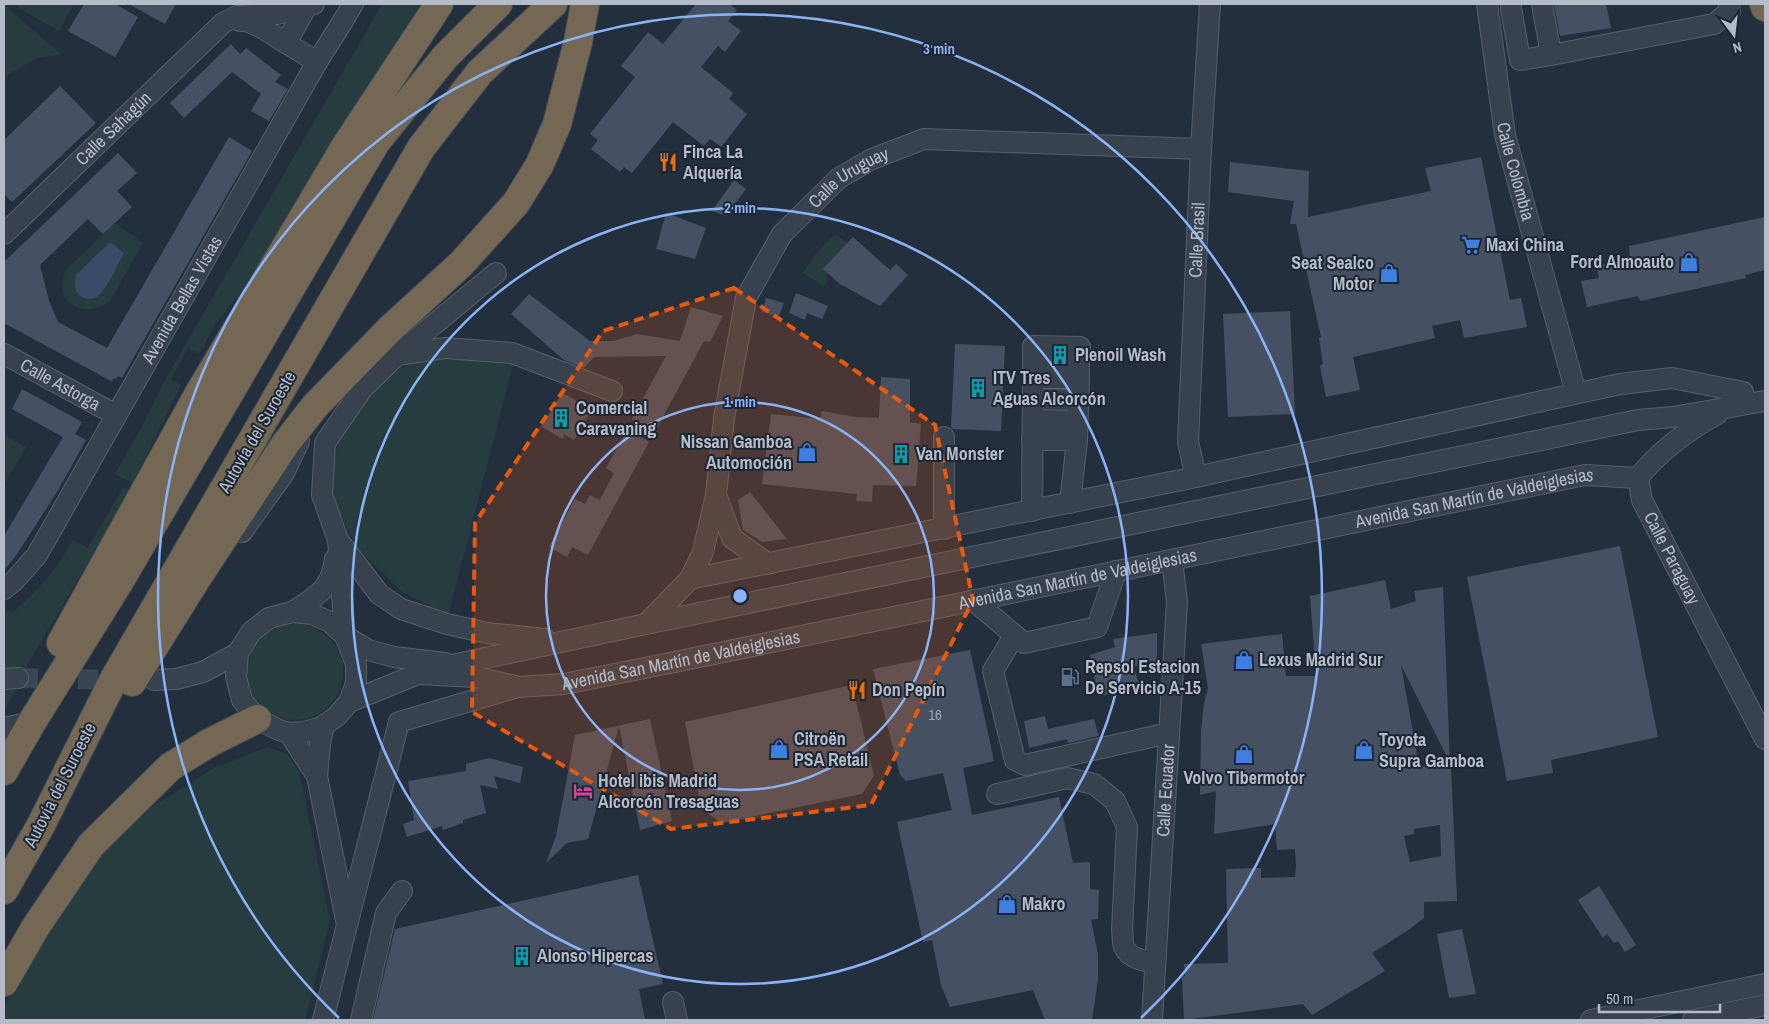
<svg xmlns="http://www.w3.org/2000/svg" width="1769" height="1024" font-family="'Archivo Narrow',sans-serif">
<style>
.green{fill:#263c3f}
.water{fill:#394c67}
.building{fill:#455162;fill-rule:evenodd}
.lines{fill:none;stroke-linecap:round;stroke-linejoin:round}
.minor-tunnel{stroke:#3a4453;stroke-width:20;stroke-dasharray:20 10;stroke-linecap:butt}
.minor-casing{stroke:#565f6c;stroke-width:22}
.highway-casing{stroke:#434c59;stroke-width:30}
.minor{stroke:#38414e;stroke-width:20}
.highway{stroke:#746855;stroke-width:28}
.marked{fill:#e8590c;fill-opacity:0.2;stroke:#e8590c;stroke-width:4;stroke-dasharray:10 6;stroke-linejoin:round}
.ring{fill:none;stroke:#8ab4f8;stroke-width:2.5}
.labels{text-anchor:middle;stroke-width:4;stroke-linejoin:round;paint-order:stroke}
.number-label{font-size:15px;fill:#98a1af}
.street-label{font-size:18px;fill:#b4bcc9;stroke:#1d2633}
.poi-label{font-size:18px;font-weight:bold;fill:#b4bcc9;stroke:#1d2633;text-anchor:start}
.centre{fill:#8ab4f8;stroke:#1d2633;stroke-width:2.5}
.ring-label{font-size:15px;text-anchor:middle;font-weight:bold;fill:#8ab4f8;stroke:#1d2633;stroke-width:4;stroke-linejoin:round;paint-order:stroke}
</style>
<rect width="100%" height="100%" fill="#242f3e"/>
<g class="green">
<polygon points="19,4 74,4 59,31 17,7"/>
<polygon points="382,4 420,4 253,278 216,323 199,354 188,348 171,379 181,385 133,483 115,474 145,421 165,380"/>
<polygon points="4,5 61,54 35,59 4,77"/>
<path d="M 115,223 L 143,243 L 110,301 C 83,322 51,301 66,270 Z"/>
<polygon points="834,234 848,243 824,268 828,273 825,277 828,281 823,286 803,273 814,256"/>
<polygon points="418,359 465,360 513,365 448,616 401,591 358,549 331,497 332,462 346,422 364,395 389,375"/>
<polygon points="4,435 26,447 4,485"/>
<path d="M 123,487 L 130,491 L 23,672 L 4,671 L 4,613 L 9,610 L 12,613 C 38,591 56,570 73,540 L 88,548 Z"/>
<circle cx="295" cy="672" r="48"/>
<polygon points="4,688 16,688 4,712"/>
<polygon points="268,747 288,755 299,771 330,922 305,1020 4,1020 4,1007 42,940 100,856 144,812 214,768"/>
</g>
<path class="water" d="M 110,242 L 124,253 C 119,263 106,290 98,296 C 83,306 69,289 77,274 Z"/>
<g class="building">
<polygon points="84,4 115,4 138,17 115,57 68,31"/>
<polygon points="129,4 176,4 165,24"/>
<polygon points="696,4 729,4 737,10 728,21 741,31 725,52 718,46 701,67 733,93 729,99 747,114 721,147 710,139 704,146 673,122 632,173 624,167 620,172 591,149 598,140 590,134 635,77 621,66 648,32 663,44"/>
<polygon points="1554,4 1606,4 1611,28 1560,36"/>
<polygon points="231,44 240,54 246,48 281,75 275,82 288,89 269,121 251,111 261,94 232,72 184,118 170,103"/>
<polygon points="60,86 96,123 12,202 4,194 4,140"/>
<polygon points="229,137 252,151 122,378 118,376 116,379 114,378 111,381 4,323 4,262 118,153 137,173 117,191 132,207 103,234 88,219 40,265 49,301 58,322 107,348"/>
<polygon points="1481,157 1510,300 1521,298 1527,327 1464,338 1460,320 1432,326 1435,338 1353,357 1360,390 1326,397 1320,366 1323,364 1319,338 1321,337 1296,224 1290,224 1294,201 1228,192 1230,162 1309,171 1308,217 1431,191 1425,168"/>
<polygon points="734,180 746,189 726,216 712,211"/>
<polygon points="666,213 706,228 695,259 656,249"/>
<polygon points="1765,217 1765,270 1745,275 1746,278 1640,301 1638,296 1587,307 1581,281 1599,278 1596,266 1630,259 1629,246"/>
<polygon points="853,237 890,270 896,264 908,275 880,306 840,284 823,269"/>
<polygon points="796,293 828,306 822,319 807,313 805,320 789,313"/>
<polygon points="529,294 590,341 614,341 637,334 680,341 691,307 723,316 710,342 704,341 652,437 632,419 666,356 594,357 584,368 564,360 511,314"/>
<polygon points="766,298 784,303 779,316 762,312"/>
<polygon points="1290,311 1295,414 1228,417 1223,314"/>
<polygon points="955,344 1005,346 1001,431 953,429 951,427"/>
<polygon points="881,377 910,379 910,422 921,424 916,486 873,485 872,502 856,501 857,494 762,484 771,414 820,419 822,411 856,417 879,418"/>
<polygon points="22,389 82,422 75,434 86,440 57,492 28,537 15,557 4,570 4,536 63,437 12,409"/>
<polygon points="562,393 583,404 580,409 589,414 574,440 564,434 563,439 542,427"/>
<polygon points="627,430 649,442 588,555 572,547 567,557 549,547 575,499 585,504 590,495 600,500 614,473 606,468"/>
<polygon points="750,492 787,539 762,542 743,530 738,500"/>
<polygon points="1620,546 1658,737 1551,760 1553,773 1507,781 1467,577"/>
<path d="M 1385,580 L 1391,609 L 1416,601 L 1414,591 L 1443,587 L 1450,763 L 1401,665 L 1417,755 L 1380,765 L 1451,768 L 1457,901 L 1424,902 L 1424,918 L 1410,929 L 1372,953 L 1385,971 L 1312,1015 L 1303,1004 L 1184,1020 L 1182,977 L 1185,976 L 1184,964 L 1228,963 L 1226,869 L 1261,868 L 1261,878 L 1295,877 L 1296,866 L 1295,849 L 1277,850 L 1275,824 L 1214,834 L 1216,791 L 1200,795 L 1201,731 L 1204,703 L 1208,688 L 1201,644 L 1282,634 L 1286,676 L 1316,676 L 1310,596 ZM 1440,825 L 1441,856 L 1410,862 L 1404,836 L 1414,834 L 1414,829 Z"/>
<polygon points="1157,633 1157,666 1134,666 1140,689 1098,696 1090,655 1115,647 1113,639"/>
<polygon points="970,650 994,761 963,768 972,815 1059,797 1073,863 1090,862 1090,889 1099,890 1098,919 1091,920 1098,954 1098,979 1092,1020 1045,1020 1033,990 950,1007 941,985 932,940 923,942 897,822 952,810 943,773 906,781 900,775 873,669"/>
<polygon points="852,685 874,776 862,794 721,823 701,808 685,722"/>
<polygon points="1045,716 1048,729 1094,719 1099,736 1068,743 1067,739 1029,748 1024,721"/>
<polygon points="650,719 672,821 640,830 619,726 588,839 567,843 546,863 556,836 575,735"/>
<polygon points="489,758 523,767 520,783 494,776 498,789 480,785 486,813 463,820 463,823 443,830 442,826 407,837 403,824 414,820 408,781 466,771 466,764"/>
<polygon points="638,875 663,984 639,989 645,1020 373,1020 395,929"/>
<polygon points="1599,886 1636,945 1625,952 1618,941 1614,943 1607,934 1603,938 1578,900"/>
<polygon points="1462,929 1476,994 1449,998 1437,934"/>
</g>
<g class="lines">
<polyline class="minor-tunnel" points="18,678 124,680"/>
<g class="minor-casing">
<g id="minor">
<path id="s1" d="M 1487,4 L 1505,135 L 1576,393"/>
<polyline points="1511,8 1520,60 1551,55 1542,4"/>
<polyline points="240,21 246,21 260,27 317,62"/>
<polyline points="286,43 308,4"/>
<polyline points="1551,55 1714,24 1730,11 1729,4"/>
<path id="s2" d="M 4,234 L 223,23 L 237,16 L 277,14 L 314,4"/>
<path id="s3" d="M 4,354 L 116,415"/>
<polyline points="397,355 445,348 512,353 612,391"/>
<polyline points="1033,362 1033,346 1080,347 1079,363"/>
<polyline points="1033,376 1033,362 1079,363 1079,375"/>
<polyline points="1033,399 1078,400"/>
<path id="s4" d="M 1717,414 C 1687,431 1660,450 1638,478 L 1642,500 L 1765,739"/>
<polyline points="1033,420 1077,421"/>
<polyline points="944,437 944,529"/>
<polyline points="1032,440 1077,440"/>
<path id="s5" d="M 1196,477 L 1188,442 L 1201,149 L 1210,4"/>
<path id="s6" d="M 716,495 L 724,418 L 746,298 L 782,234 L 839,178 L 872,159 L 924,139 L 1201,149"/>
<polyline points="1032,511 1033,378 1079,378 1077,440 1070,503"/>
<polyline points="242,532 284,473 299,441"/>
<polyline points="338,540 379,594 401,609 447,624 487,633 545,639"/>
<polyline points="690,579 703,552 716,495 732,538 768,564"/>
<path id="s7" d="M 4,589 L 14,581 L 37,555 L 317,62 L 343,21 L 353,4"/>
<polyline points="973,600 1024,643 1097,627 1116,571"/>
<path d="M 292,612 C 316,597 331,590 335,559"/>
<polyline points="646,624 690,579 1196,477 1620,384 1672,378 1743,392"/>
<polyline points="1014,636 993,671 1015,760 1025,765 1169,733"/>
<polyline points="445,663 394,657 368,650 345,636 330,622 312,614 292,612 269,618 251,632 238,653 236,677 242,700 257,719 279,730 289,733 304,732 322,727 337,716 349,702 356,683 356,664 345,636 338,540 322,495 325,443 362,389 397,355 496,273"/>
<polyline points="418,674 457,664 646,624 1638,420 1673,417 1765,401"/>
<polyline points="4,679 18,678"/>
<polyline points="154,680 176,679 203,672 238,653"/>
<polyline points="349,702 418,674 475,677 515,686"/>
<polyline points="4,728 32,722"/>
<polyline points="289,733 317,776"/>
<path d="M 997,794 L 1067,778 L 1094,784 L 1115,801 L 1127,827 L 1122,930 C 1123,935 1122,942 1124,947 C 1129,958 1145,962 1155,962"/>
<path id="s8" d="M 347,925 L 399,722 L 518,687 L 564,684 L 665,664 L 1575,477 L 1585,475 L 1638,478"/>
<polyline points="673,1002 677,1020"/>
<polyline points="323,1020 347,925 317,776 320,744 324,725"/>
<polyline points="361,1020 386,913 402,891"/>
<path id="s9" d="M 1152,1020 L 1177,602 L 1172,560"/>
<polyline points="1591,1020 1765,984"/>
<polyline points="1693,1020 1765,1005"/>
</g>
</g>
<g class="highway-casing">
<g id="highway">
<polyline points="1764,4 1765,7"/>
<polyline points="61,643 198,395 345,147 439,4"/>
<polyline points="132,682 197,578 286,443 315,406 391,328 461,264 516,203 540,164 557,124 578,42 585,4"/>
<polyline points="4,771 32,722 121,579 376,142 445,57 498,4"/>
<polyline points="4,890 41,825 114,679 421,148 480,72 553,4"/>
<polyline points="4,982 35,928 91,845 170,767 209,743 257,719"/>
</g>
</g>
<use href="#minor" class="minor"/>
<use href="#highway" class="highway"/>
</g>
<path class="marked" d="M 734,288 L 935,425 L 973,600 L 871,805 L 671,829 L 472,712 L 475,523 L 603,331 Z"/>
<g class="ring">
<circle cx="740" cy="596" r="194"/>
<circle cx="740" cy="596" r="388"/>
<path d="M339 1018A582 582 0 1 1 1141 1018"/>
</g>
<defs>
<g id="restaurant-bare" transform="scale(1.5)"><path d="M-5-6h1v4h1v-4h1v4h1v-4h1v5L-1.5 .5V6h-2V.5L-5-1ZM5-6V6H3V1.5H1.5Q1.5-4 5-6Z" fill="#e8710a" stroke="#1d2633" stroke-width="2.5" paint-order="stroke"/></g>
<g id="supermarket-bare" transform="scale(1.5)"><path d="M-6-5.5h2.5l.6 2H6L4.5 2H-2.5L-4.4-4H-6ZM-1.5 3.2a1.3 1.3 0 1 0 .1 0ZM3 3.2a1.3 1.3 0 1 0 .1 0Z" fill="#3f7fe0" stroke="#1d2633" stroke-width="2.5" paint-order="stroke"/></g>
<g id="shop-bare" transform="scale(1.5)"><path d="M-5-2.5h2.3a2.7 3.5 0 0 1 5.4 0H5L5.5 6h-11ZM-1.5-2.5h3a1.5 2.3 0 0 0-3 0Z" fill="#3f7fe0" stroke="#1d2633" stroke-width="2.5" paint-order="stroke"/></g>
<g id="building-bare" transform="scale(1.5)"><path d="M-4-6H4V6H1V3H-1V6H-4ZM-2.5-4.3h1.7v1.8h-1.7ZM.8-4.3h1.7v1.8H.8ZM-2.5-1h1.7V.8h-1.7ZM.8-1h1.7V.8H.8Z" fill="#0f9aa8" stroke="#1d2633" stroke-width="2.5" paint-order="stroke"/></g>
<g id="fuel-bare" transform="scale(1.5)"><path d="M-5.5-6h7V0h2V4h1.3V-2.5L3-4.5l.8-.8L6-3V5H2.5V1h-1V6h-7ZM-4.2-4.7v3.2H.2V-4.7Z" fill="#5c6f8a" stroke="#1d2633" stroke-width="2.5" paint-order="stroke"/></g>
<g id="hotel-bare" transform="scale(1.5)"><path d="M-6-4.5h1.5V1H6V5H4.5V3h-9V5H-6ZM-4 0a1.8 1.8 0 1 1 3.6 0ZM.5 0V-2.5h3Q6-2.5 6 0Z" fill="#d1479c" stroke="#1d2633" stroke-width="2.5" paint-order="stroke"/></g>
</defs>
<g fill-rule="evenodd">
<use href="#restaurant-bare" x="668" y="162"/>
<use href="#supermarket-bare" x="1471" y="245"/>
<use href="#shop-bare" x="1689" y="262"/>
<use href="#shop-bare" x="1389" y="273"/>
<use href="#building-bare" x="1060" y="355"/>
<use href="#building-bare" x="978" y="388"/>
<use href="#building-bare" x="561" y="418"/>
<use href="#shop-bare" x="807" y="452"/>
<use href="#building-bare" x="901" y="454"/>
<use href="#shop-bare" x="1244" y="660"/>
<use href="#fuel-bare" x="1070" y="677"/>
<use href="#restaurant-bare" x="857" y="690"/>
<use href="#shop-bare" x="779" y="749"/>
<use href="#shop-bare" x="1364" y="750"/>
<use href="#shop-bare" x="1244" y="754"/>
<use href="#hotel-bare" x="583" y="791"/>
<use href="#shop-bare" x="1007" y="904"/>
<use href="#building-bare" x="522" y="956"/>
</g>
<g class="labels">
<g class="number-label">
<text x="935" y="720">16</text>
</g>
<g class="street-label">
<text dy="6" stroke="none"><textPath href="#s2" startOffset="152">Calle Sahagún</textPath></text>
<text dy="6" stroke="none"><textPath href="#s1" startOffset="170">Calle Colombia</textPath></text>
<text dy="6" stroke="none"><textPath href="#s6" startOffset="361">Calle Uruguay</textPath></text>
<text dy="6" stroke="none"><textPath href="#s5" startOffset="238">Calle Brasil</textPath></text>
<text dy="6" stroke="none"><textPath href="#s7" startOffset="341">Avenida Bellas Vistas</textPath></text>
<text dy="6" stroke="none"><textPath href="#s3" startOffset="64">Calle Astorga</textPath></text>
<text transform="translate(257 432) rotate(-60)" y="6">Autovía del Suroeste</text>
<text dy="6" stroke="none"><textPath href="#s8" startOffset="1309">Avenida San Martín de Valdeiglesias</textPath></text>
<text dy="6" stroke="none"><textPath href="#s4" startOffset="190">Calle Paraguay</textPath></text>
<text dy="6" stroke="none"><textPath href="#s8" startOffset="904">Avenida San Martín de Valdeiglesias</textPath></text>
<text dy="6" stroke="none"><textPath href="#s8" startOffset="499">Avenida San Martín de Valdeiglesias</textPath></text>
<text transform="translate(60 785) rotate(-63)" y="6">Autovía del Suroeste</text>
<text dy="6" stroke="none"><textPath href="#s9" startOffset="230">Calle Ecuador</textPath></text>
</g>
<g class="poi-label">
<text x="683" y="158">Finca La<tspan x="683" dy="21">Alquería</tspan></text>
<text x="1486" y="251">Maxi China</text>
<text x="1674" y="268" text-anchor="end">Ford Almoauto</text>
<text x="1374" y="269" text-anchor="end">Seat Sealco<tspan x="1374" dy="21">Motor</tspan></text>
<text x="1075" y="361">Plenoil Wash</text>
<text x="993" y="384">ITV Tres<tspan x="993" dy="21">Aguas Alcorcón</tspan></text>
<text x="576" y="414">Comercial<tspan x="576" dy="21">Caravaning</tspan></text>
<text x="792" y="448" text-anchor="end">Nissan Gamboa<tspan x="792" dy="21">Automoción</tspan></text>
<text x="916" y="460">Van Monster</text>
<text x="1259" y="666">Lexus Madrid Sur</text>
<text x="1085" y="673">Repsol Estacion<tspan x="1085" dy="21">De Servicio A-15</tspan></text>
<text x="872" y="696">Don Pepín</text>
<text x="794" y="745">Citroën<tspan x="794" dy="21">PSA Retail</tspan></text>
<text x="1379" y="746">Toyota<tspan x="1379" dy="21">Supra Gamboa</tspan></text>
<text x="1244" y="784" text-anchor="middle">Volvo Tibermotor</text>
<text x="598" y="787">Hotel ibis Madrid<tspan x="598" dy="21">Alcorcón Tresaguas</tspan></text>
<text x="1022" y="910">Makro</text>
<text x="537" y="962">Alonso Hipercas</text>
</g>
</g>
<circle cx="740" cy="596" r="8" class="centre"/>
<g class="ring-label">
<text x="939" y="54">3 min</text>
<text x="740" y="213">2 min</text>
<text x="740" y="407">1 min</text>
</g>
<rect width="1769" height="1024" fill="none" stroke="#b4bcc9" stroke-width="10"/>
<g transform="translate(1734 35) rotate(165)" stroke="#1d2633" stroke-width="4" paint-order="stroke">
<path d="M0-4L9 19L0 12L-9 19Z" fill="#b4bcc9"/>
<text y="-8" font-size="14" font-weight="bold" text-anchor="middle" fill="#b4bcc9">N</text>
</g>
<path d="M1599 1004v8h121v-8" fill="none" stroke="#b4bcc9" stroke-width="2.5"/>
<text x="1606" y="1004" font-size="15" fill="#b4bcc9" stroke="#1d2633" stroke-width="4" paint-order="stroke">50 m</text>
</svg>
